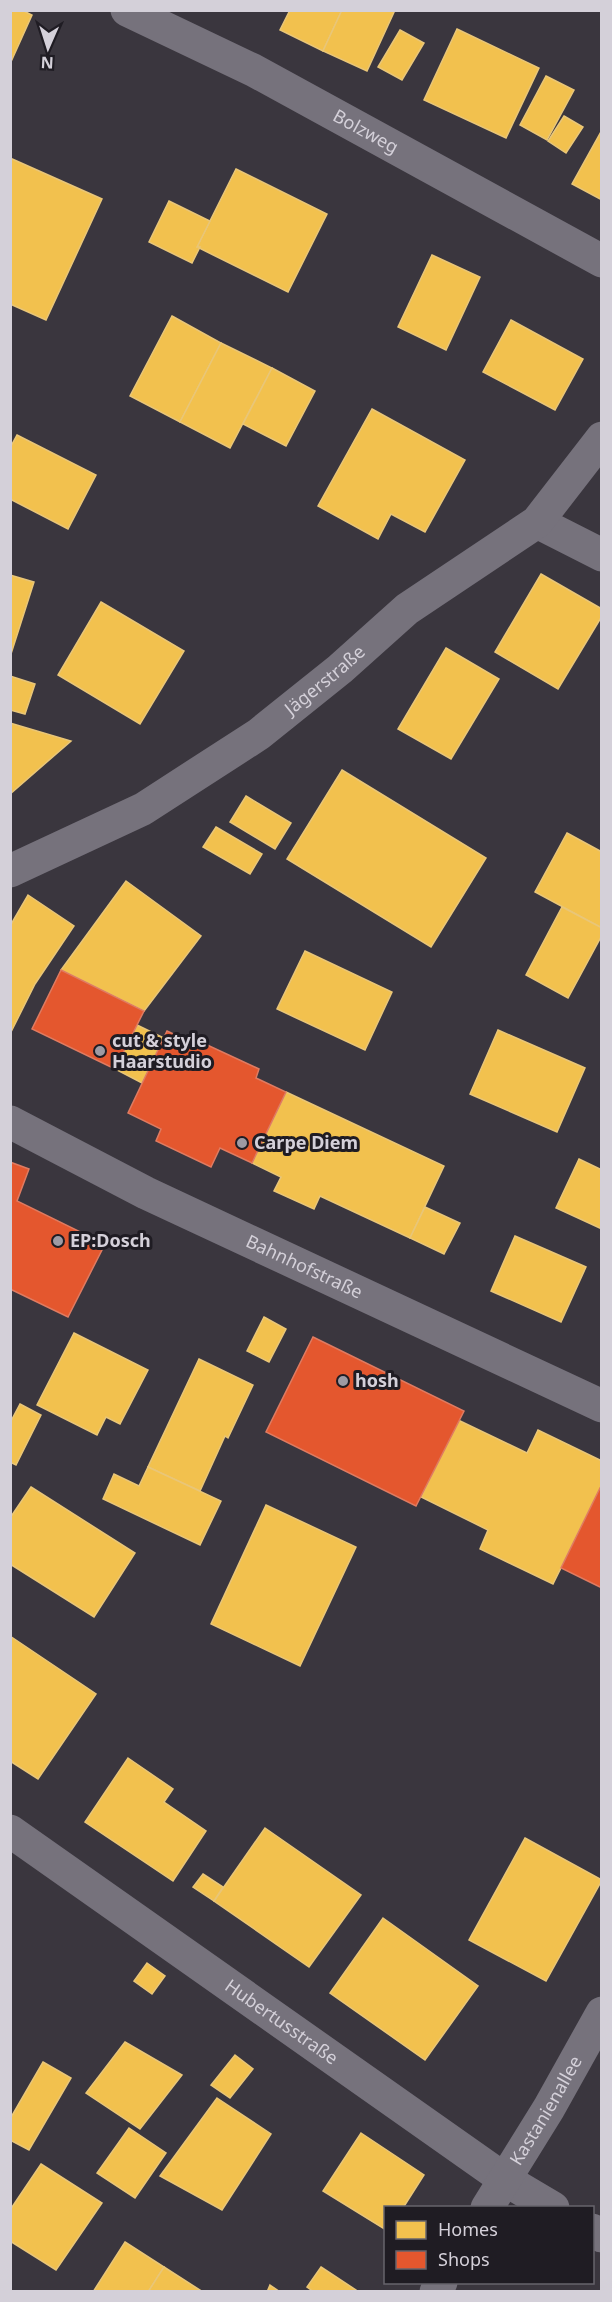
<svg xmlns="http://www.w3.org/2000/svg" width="612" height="2302" font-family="'Noto Sans',sans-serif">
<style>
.homes{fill:#f2c14e;stroke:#e9c678;stroke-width:1.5}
.shops{fill:#e4572e;stroke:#df7b61;stroke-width:1.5}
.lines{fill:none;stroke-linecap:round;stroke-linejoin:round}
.minor{stroke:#76727c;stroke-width:33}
.poi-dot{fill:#9e9aa3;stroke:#1f1c23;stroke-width:2}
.labels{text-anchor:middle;stroke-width:6;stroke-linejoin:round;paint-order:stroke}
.street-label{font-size:18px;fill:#d4d0d9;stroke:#1f1c23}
.poi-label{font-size:18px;font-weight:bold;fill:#d4d0d9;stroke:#1f1c23;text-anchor:start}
</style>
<rect width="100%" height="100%" fill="#3a363e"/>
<g class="homes">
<polygon points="10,10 22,10 32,15 10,64"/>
<polygon points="290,10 342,10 323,51 280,30"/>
<polygon points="342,10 395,10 367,71 323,51"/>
<polygon points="457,29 539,68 506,138 424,100"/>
<polygon points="400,30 424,43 402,80 378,67"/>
<polygon points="546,76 574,90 547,140 520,125"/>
<polygon points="564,116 583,127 566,153 548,141"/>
<polygon points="602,130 602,200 572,184"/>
<polygon points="10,158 102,199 46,320 10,304"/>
<polygon points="236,169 327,214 288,292 197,247"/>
<polygon points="169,201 210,221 197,247 200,247 192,263 149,242"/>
<polygon points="432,255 480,277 446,350 398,327"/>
<polygon points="172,316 221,343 180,422 130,396"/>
<polygon points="511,320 583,359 555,410 483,372"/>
<polygon points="221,343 272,368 230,448 180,422"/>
<polygon points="272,368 315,391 286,446 243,424"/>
<polygon points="372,409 465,460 425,532 391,514 378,539 318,506"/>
<polygon points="17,435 96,475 68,529 10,499 10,448"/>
<polygon points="541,574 602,609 602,616 558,689 495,652"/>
<polygon points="10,575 34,582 10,657"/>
<polygon points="101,602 184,651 140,724 58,675"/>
<polygon points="446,648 499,679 451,759 398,729"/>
<polygon points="10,676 35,684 25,714 10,710"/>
<polygon points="10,723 71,741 10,794"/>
<polygon points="342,770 486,858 431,947 287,859"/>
<polygon points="246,796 291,823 275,849 230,822"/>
<polygon points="216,827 262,854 250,874 203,847"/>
<polygon points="567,833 602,852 602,928 535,892"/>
<polygon points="126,881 201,936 144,1011 61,970"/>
<polygon points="28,895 74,926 35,984 10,1034 10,926"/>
<polygon points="562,907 602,928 602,935 568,998 526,975"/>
<polygon points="305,951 392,992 365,1050 277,1009"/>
<polygon points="137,1025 164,1038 142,1083 115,1069"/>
<polygon points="498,1030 585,1068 557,1132 470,1094"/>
<polygon points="286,1092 444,1166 410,1238 320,1196 314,1209 274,1191 281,1177 252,1163"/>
<polygon points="579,1159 602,1170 602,1229 556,1208"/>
<polygon points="425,1207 460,1223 444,1254 410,1238"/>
<polygon points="515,1236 586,1267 561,1322 491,1291"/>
<polygon points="264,1317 286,1329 269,1362 247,1351"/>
<polygon points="74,1333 148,1370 120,1424 106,1417 97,1435 37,1405"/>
<polygon points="199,1359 253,1385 228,1438 225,1436 200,1491 148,1467"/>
<polygon points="20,1404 41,1415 16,1465 10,1462 10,1423"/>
<polygon points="458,1420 527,1453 538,1430 602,1461 602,1485 553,1584 480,1549 488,1530 421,1497"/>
<polygon points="148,1467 221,1501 200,1545 103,1499 114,1474 139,1486"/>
<polygon points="31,1487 135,1553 94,1617 10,1564 10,1518"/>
<polygon points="266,1505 356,1547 300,1666 211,1624"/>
<polygon points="10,1636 96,1694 38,1779 10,1761"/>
<polygon points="128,1758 173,1789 164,1802 206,1831 173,1881 85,1822"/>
<polygon points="265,1828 361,1895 309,1967 214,1901"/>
<polygon points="525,1838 602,1880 546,1981 469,1940"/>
<polygon points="203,1874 223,1887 214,1901 193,1887"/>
<polygon points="383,1918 478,1986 425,2060 330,1993"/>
<polygon points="147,1963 165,1976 152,1994 134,1981"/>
<polygon points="125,2042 182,2075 140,2129 86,2093"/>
<polygon points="235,2055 253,2069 230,2098 211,2085"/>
<polygon points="43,2062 71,2078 29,2150 10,2140 10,2119"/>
<polygon points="217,2098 271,2134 222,2210 160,2176"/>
<polygon points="129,2128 166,2153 135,2198 97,2173"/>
<polygon points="361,2133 424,2175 403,2208 386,2208 386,2230 323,2191"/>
<polygon points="41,2164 102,2203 56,2270 10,2241 10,2210"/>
<polygon points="125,2242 164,2267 148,2292 93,2292"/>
<polygon points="164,2267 203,2292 148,2292"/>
<polygon points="321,2267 356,2290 355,2292 314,2292 307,2287"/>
<polygon points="270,2285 280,2292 267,2292"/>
</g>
<g class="shops">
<polygon points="61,970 144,1011 115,1069 32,1029"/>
<polygon points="167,1031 201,1047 203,1043 259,1069 256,1078 286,1092 252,1163 220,1148 211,1167 156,1141 161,1129 128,1113"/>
<polygon points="10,1162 29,1169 17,1201 105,1244 68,1317 10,1289"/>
<polygon points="313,1337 464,1411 416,1506 266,1432"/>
<polygon points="600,1488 602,1489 602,1588 561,1568"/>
</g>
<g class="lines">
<g class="minor">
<path id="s1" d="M 127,10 L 253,70 L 602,261"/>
<polyline points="537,522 602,555"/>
<path id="s2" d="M 10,871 L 143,809 L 259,734 L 340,669 L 407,609 L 537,522 L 602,438"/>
<path id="s3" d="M 10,1122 L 146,1193 L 602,1406"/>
<path id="s4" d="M 10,1831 L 504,2179 L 553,2208"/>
<path id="s5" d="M 487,2208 L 549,2108 L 602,2013"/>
<polyline points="592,2230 602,2236"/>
<polyline points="436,2292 441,2282"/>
</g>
</g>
<g class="poi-dot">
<circle cx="100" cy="1051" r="6"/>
<circle cx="242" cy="1143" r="6"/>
<circle cx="58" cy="1241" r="6"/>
<circle cx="343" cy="1381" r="6"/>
</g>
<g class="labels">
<g class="street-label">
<text dy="6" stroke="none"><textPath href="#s1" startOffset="268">Bolzweg</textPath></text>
<text dy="6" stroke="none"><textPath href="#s2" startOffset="370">Jägerstraße</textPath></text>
<text dy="6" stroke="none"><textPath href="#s3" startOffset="328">Bahnhofstraße</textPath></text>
<text dy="6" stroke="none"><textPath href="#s4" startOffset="332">Hubertusstraße</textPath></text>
<text dy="6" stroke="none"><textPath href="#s5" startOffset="114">Kastanienallee</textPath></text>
</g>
<g class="poi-label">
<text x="112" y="1047">cut &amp; style<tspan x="112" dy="21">Haarstudio</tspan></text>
<text x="254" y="1149">Carpe Diem</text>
<text x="70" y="1247">EP:Dosch</text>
<text x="355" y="1387">hosh</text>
</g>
</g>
<rect width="612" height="2302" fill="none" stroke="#d4d0d9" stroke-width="24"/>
<rect x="384" y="2206" width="210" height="78" fill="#1f1c23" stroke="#67646c" stroke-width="1.5"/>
<rect x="396" y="2221" width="30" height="18" fill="#f2c14e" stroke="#67646c" stroke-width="1.5"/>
<text x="438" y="2236" font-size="18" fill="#d4d0d9">Homes</text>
<rect x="396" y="2251" width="30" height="18" fill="#e4572e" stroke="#67646c" stroke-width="1.5"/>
<text x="438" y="2266" font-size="18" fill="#d4d0d9">Shops</text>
<g transform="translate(48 48) rotate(183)" stroke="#1f1c23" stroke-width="4.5" paint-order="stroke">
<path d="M0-4.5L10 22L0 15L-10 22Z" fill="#d4d0d9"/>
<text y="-9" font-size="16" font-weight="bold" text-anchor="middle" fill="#d4d0d9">N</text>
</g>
</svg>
